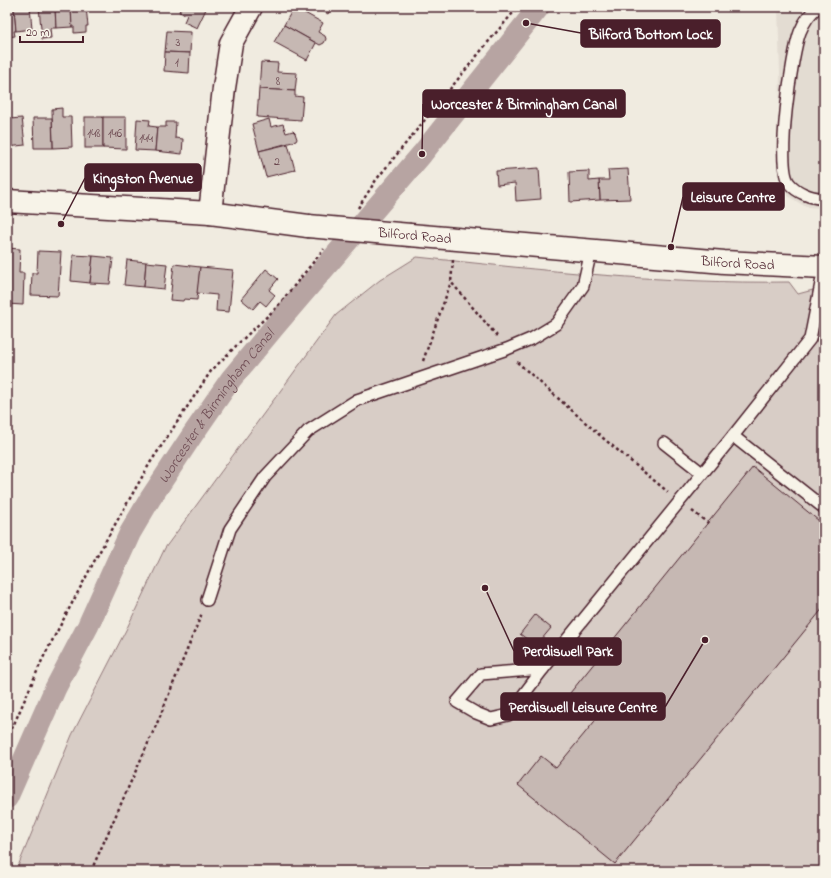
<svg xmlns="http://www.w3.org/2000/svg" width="831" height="878" font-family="'Indie Flower',sans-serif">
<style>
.built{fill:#e3dcd2}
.green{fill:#d8cdc6;stroke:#917678}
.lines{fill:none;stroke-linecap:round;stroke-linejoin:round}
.canal{stroke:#b7a4a2;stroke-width:22}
.building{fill:#c6b8b3;stroke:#4a1f2b}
.service-casing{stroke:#4a1f2b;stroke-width:14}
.minor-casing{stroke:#4a1f2b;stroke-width:25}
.secondary-casing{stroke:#4a1f2b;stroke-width:25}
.path{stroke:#4a1f2b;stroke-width:2.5;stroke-dasharray:3 3;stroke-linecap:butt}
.service{stroke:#f7f3e8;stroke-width:11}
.minor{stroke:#f7f3e8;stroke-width:22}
.secondary{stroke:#f7f3e8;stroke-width:22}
.secondary-bridge-casing{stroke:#4a1f2b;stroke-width:25;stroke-linecap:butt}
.secondary-bridge{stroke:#f7f3e8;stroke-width:22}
.labels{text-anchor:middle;stroke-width:3;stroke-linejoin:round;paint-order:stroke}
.number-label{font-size:12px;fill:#69454d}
.street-label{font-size:14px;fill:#4a1f2b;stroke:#f7f3e8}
.water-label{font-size:15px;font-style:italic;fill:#704e55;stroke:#f7f3e8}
.leader{fill:none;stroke:#4a1f2b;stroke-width:1.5}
.callout-dot{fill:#4a1f2b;stroke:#f7f3e8;stroke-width:1.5}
.callout{fill:#4a1f2b;stroke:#4a1f2b;stroke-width:1.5}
.callout-label{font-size:15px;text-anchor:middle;font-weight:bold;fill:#fff}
</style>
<rect width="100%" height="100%" fill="#f0ebe0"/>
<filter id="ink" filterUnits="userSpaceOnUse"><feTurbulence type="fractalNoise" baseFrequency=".025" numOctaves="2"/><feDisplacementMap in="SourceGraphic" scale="8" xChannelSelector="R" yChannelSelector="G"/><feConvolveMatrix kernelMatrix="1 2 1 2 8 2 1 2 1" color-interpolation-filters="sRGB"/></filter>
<g filter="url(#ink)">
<polygon class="built" points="778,7 824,7 824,208 806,207 788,196 778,174 780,73"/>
<path class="green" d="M 417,257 C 541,270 665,284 789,282 L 798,294 L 824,287 L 824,871 L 16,871 L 72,735 L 127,628 L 165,548 L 336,315 L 380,280 Z"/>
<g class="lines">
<path class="canal" id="s1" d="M 7,798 L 55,689 L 88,626 L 130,533 L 150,499 L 193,434 L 231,379 L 275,326 L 422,154 L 539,7"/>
</g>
<g class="building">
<polygon points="7,7 14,7 16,31 14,31 15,36 7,37"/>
<polygon points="14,7 30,7 32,29 16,31"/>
<polygon points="39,7 55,7 56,28 50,28 51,38 42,39"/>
<polygon points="55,7 71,7 72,27 56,28"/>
<polygon points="71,7 86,7 88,26 86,26 86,32 74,33 74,27 72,27"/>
<polygon points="181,7 207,7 197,28 184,22 187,15 179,12"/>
<polygon points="294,7 323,23 318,32 325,36 326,39 324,43 320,45 284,25"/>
<polygon points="316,7 332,7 328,14"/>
<polygon points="284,25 316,43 307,60 274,42"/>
<polygon points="167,31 191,32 190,53 165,52"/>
<polygon points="165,52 190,53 189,73 164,71"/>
<polygon points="261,62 278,63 277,72 297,73 295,91 259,89"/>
<polygon points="259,89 295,91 295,96 303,97 301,120 257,117"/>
<polygon points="62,108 62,117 71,117 72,147 53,148 52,109"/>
<polygon points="7,109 9,119 22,118 25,145 7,147"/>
<rect x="85" y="117" width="18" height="31"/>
<polygon points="103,117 126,117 126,149 103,148"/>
<polygon points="33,118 52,118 53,148 34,148"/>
<polygon points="137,119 150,120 149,126 157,127 155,151 135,150"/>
<polygon points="269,119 271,127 283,124 286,133 293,131 295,133 297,139 296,141 259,151 252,124"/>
<polygon points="166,122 176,122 175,138 183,139 182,154 155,151 157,127 166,127"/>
<polygon points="288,144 295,170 266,177 259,151"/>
<polygon points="539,168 541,199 516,201 515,183 497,185 496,171"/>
<polygon points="628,169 630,199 600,200 599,180 609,180 608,170"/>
<polygon points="589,171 589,181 599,180 600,200 570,202 569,172"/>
<polygon points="7,248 20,249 19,273 24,273 23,305 7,304"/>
<polygon points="38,251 61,252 58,296 31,295 32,273 37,273"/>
<polygon points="73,255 93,256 90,283 71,281"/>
<polygon points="93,256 113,258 110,284 90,283"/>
<polygon points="127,260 146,262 144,287 124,285"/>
<polygon points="146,262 167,264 164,289 144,287"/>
<polygon points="174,264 200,267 197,300 184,299 183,301 170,300"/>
<polygon points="200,267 233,270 229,312 216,311 217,295 197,293"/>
<polygon points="266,269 278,279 269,290 275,295 266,306 260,301 253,309 241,299"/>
<polygon points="753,467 824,525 824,607 615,864 518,785 541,756 556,768 599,716 570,693"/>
<polygon points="535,615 551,628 536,646 520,634"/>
</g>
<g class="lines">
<g class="service-casing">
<g id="service">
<path d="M 818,7 C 810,13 804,22 800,32 C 792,53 775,166 789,183 C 796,192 812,199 824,198"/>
<polyline points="733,436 824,508"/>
<polyline points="664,443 702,473"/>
<polyline points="207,600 230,529 265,477 308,431 357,400 507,349 533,338 556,324 583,286 591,251"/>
<polyline points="543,669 733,436 810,339 824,268"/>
<polygon points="543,669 508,715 491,719 476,713 457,702 481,674"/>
</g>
</g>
<g class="minor-casing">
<polyline id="minor" points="210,213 224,88 231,43 251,7"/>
</g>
<g class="secondary-casing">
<g id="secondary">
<polyline points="7,201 210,213 308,226"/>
<path id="s2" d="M 410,235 L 724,262 L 824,267"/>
</g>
</g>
<g class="path">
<polyline points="358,208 376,180 489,41 518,7"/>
<polyline points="453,260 451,282 497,336"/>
<polyline points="423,361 451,282"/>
<polyline points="517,362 603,438 668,492"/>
<polyline points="692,511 708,523"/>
<polyline points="7,740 43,658 96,558 150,463 211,371 242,340 276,308 324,249"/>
<polyline points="91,871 158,721 202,613"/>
</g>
<use href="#service" class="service"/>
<use href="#minor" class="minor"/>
<use href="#secondary" class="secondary"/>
<g class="secondary-bridge-casing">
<polyline id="secondary-bridge" points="308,226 410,235"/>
</g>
<use href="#secondary-bridge" class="secondary-bridge"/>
</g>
</g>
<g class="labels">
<g class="number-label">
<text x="178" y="46">3</text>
<text x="177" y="66">1</text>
<text x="278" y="85">8</text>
<text x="94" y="137">148</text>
<text x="115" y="137">146</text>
<text x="146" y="142">144</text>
<text x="277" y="165">2</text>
</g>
<g class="street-label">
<text transform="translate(415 235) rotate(5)" y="5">Bilford Road</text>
<text dy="5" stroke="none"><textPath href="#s2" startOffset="329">Bilford Road</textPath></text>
</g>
<g class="water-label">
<text dy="5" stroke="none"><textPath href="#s1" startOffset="446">Worcester &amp; Birmingham Canal</textPath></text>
</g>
</g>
<path class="leader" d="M526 23L581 33M422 154L423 104M61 224L85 178M671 247L683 197M485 588L514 651M705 640L665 707"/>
<g class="callout-dot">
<circle cx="526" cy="23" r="4"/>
<circle cx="422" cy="154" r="4"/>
<circle cx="61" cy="224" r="4"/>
<circle cx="671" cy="247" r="4"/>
<circle cx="485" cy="588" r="4"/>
<circle cx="705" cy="640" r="4"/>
</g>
<g class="callout">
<rect x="581" y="20" width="139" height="27" rx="4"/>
<rect x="423" y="90" width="202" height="27" rx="4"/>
<rect x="85" y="164" width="116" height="27" rx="4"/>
<rect x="683" y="183" width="101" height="27" rx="4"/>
<rect x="514" y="638" width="107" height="27" rx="4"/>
<rect x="501" y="693" width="164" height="27" rx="4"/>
</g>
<g class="callout-label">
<text x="651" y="39">Bilford Bottom Lock</text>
<text x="524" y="109">Worcester &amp; Birmingham Canal</text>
<text x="143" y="183">Kingston Avenue</text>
<text x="733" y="202">Leisure Centre</text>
<text x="568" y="656">Perdiswell Park</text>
<text x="583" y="712">Perdiswell Leisure Centre</text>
</g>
<rect width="831" height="878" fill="none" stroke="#f7f3e8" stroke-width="24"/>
<rect x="12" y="12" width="807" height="854" fill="none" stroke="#4a1f2b" stroke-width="1.5" filter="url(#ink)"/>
<path d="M20 36v6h63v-6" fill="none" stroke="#4a1f2b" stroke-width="2"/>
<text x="26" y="36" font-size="12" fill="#4a1f2b" stroke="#f7f3e8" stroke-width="3" paint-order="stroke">20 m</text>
</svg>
